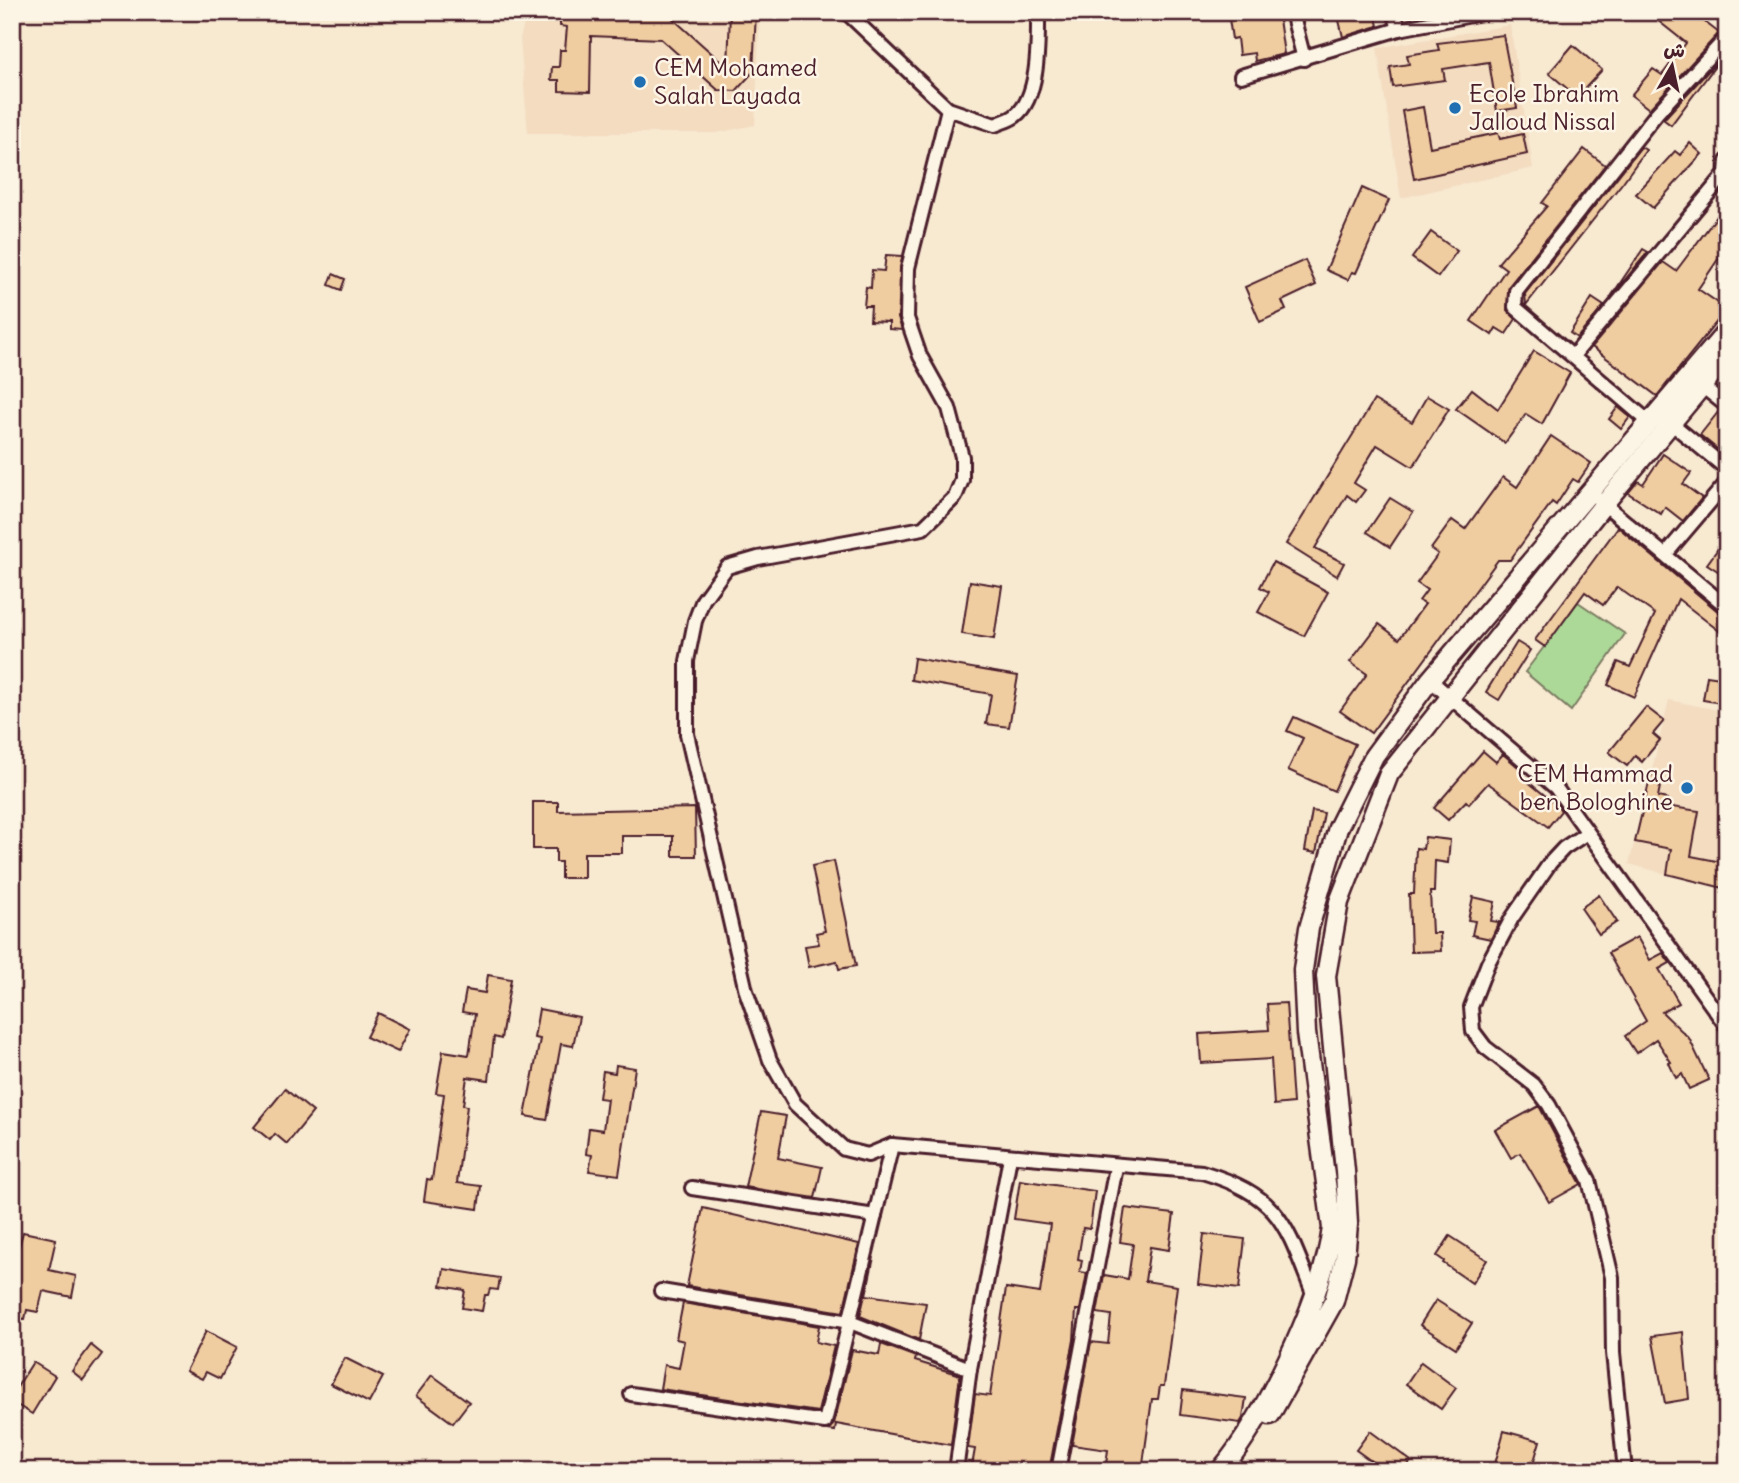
<svg xmlns="http://www.w3.org/2000/svg" width="1739" height="1483" font-family="Delius,'Playpen Sans Arabic',sans-serif">
<style>
.built{fill:#f3dcc0}
.green{fill:#acd998;stroke:#7b7c62;stroke-width:2}
.building{fill:#f0cca1;stroke:#4a1f2b;stroke-width:2}
.lines{fill:none;stroke-linecap:round;stroke-linejoin:round}
.minor-casing{stroke:#4a1f2b;stroke-width:18}
.secondary-casing{stroke:#4a1f2b;stroke-width:23}
.minor{stroke:#fcf5e5;stroke-width:12}
.secondary{stroke:#fcf5e5;stroke-width:18}
.poi-dot{fill:#1f6fb2;stroke:#fcf5e5;stroke-width:2.5}
.labels{text-anchor:middle;stroke-width:5;stroke-linejoin:round;paint-order:stroke}
.poi-label{font-size:24px;fill:#4a1f2b;stroke:#fcf5e5;text-anchor:start}
</style>
<rect width="100%" height="100%" fill="#f8e9d1"/>
<filter id="ink" filterUnits="userSpaceOnUse"><feTurbulence type="fractalNoise" baseFrequency=".0143" numOctaves="2"/><feDisplacementMap in="SourceGraphic" scale="14" xChannelSelector="R" yChannelSelector="G"/><feConvolveMatrix kernelMatrix="1 2 1 2 8 2 1 2 1" color-interpolation-filters="sRGB"/></filter>
<g filter="url(#ink)">
<g class="built">
<polygon points="527,12 760,12 755,125 716,133 528,133 520,39"/>
<polygon points="1510,25 1533,168 1401,198 1377,48"/>
<polygon points="1669,700 1727,712 1727,890 1629,864"/>
</g>
<polygon class="green" points="1578,602 1625,634 1571,711 1525,672"/>
<g class="building">
<polygon points="560,12 670,16 728,68 730,12 756,12 753,72 736,91 718,90 661,39 591,36 590,92 559,91 559,80 551,80 552,67 559,67 560,50 565,50 567,27 560,26"/>
<polygon points="1228,12 1278,12 1284,54 1255,61 1254,53 1239,55 1237,38 1232,39"/>
<polygon points="1337,12 1375,12 1378,26 1343,37"/>
<polygon points="1647,12 1692,12 1719,33 1649,109 1631,95 1653,69 1662,75 1686,43"/>
<polygon points="1503,35 1517,108 1497,111 1489,62 1443,69 1445,80 1393,87 1390,67 1409,64 1407,55 1439,50 1437,43"/>
<polygon points="1573,45 1602,70 1577,97 1549,73"/>
<polygon points="1725,53 1671,125 1663,119 1664,119"/>
<polygon points="1423,107 1430,147 1498,133 1500,139 1523,134 1527,154 1414,179 1402,111"/>
<polygon points="1690,143 1702,154 1653,208 1636,194 1675,151 1680,155"/>
<polygon points="1641,147 1646,150 1623,182 1526,305 1525,294"/>
<polygon points="1584,149 1605,165 1509,286 1507,310 1516,319 1506,334 1496,328 1492,335 1471,321 1506,269 1498,263 1547,206 1542,203"/>
<polygon points="1362,188 1389,200 1356,273 1352,272 1348,280 1326,270"/>
<polygon points="1727,203 1727,246 1698,289 1727,309 1657,396 1592,347 1663,262 1676,271"/>
<polygon points="1431,232 1457,251 1438,277 1412,258"/>
<polygon points="1643,249 1648,252 1610,298"/>
<polygon points="886,255 902,256 898,318 902,330 889,329 889,322 870,321 871,306 864,306 866,287 871,288 872,270 884,271"/>
<polygon points="1305,260 1316,285 1282,301 1286,310 1260,322 1245,287"/>
<polygon points="333,274 345,279 341,290 329,285"/>
<polygon points="1592,298 1604,306 1577,338 1570,333"/>
<polygon points="1534,351 1570,373 1542,424 1526,414 1505,443 1456,409 1472,389 1498,409"/>
<polygon points="1427,396 1449,409 1413,467 1377,445 1354,483 1365,490 1356,502 1347,495 1315,548 1344,563 1337,576 1286,544 1374,400 1412,422"/>
<polygon points="1618,407 1630,417 1621,429 1609,419"/>
<polygon points="1719,411 1727,415 1727,457 1700,435"/>
<polygon points="1551,436 1591,463 1578,482 1573,479 1556,505 1552,502 1510,560 1498,560 1371,733 1340,711 1367,674 1350,662 1379,624 1399,639 1425,604 1419,601 1427,590 1417,583 1438,554 1431,549 1452,520 1465,529 1503,477 1517,487"/>
<polygon points="1663,454 1691,473 1683,484 1702,498 1683,521 1665,507 1661,514 1628,493 1638,481 1643,484"/>
<polygon points="1390,498 1413,512 1390,547 1367,532"/>
<polygon points="1618,527 1727,619 1727,637 1678,599 1634,697 1608,685 1618,662 1630,667 1655,614 1617,587 1603,605 1585,592 1545,647 1535,640"/>
<polygon points="1727,536 1727,577 1707,564"/>
<polygon points="1273,562 1328,592 1304,636 1258,612 1269,592 1260,587"/>
<polygon points="970,581 1002,586 994,639 962,634"/>
<polygon points="1517,642 1530,650 1499,700 1486,692"/>
<polygon points="914,658 1018,676 1009,727 986,724 991,694 911,680"/>
<polygon points="1707,676 1727,679 1727,704 1703,700"/>
<polygon points="1646,707 1664,721 1653,734 1660,740 1642,762 1635,756 1627,766 1609,752"/>
<polygon points="1294,717 1355,744 1334,791 1288,770 1303,738 1287,731"/>
<polygon points="1483,751 1496,762 1503,754 1524,772 1521,776 1558,806 1561,811 1548,827 1488,783 1469,804 1466,801 1448,820 1434,808"/>
<polygon points="1651,774 1662,776 1658,797 1667,799 1665,806 1699,811 1691,856 1727,863 1727,889 1667,874 1671,849 1635,842"/>
<polygon points="533,802 558,802 558,811 695,808 696,856 673,856 673,836 622,836 622,853 584,853 584,878 561,878 561,862 556,862 556,849 533,849"/>
<polygon points="1312,811 1324,813 1316,853 1305,851"/>
<polygon points="1425,837 1450,840 1448,863 1435,861 1434,892 1430,892 1432,933 1440,933 1441,951 1411,952 1409,894 1414,894 1416,848 1423,849"/>
<polygon points="834,861 856,966 839,969 837,961 809,967 805,946 819,944 816,933 825,931 812,866"/>
<polygon points="1599,895 1617,922 1599,934 1581,908"/>
<polygon points="1473,897 1495,902 1491,921 1499,922 1491,939 1472,935 1475,921 1468,920"/>
<polygon points="1637,937 1650,960 1663,953 1670,963 1659,969 1679,1003 1662,1012 1689,1038 1709,1080 1689,1089 1682,1074 1676,1078 1669,1063 1671,1062 1656,1039 1636,1053 1625,1036 1646,1021 1608,953"/>
<polygon points="488,975 511,979 501,1039 494,1037 489,1080 467,1077 463,1105 467,1106 457,1183 481,1186 478,1209 424,1201 427,1179 432,1180 444,1094 436,1093 443,1051 469,1055 475,1014 462,1012 466,990 485,993"/>
<polygon points="1286,1003 1293,1103 1274,1105 1271,1059 1201,1063 1199,1034 1269,1030 1267,1004"/>
<polygon points="539,1009 579,1017 573,1046 561,1044 547,1120 525,1116 540,1039 534,1038"/>
<polygon points="378,1013 410,1029 398,1052 366,1037"/>
<polygon points="616,1065 635,1068 619,1175 589,1171 592,1155 586,1154 589,1128 603,1130 607,1099 599,1098 603,1071 615,1073"/>
<polygon points="285,1089 313,1112 287,1144 275,1134 270,1140 254,1127"/>
<polygon points="1539,1106 1581,1184 1549,1202 1525,1161 1520,1153 1511,1158 1495,1130"/>
<polygon points="761,1112 786,1116 778,1158 822,1167 815,1198 745,1187"/>
<polygon points="1020,1180 1095,1191 1090,1229 1083,1228 1078,1259 1082,1260 1080,1272 1087,1273 1080,1310 1076,1310 1074,1340 1049,1471 1007,1471 972,1466 975,1449 968,1448 975,1394 990,1396 1006,1288 1040,1293 1050,1224 1014,1219"/>
<polygon points="703,1208 859,1244 843,1312 687,1286"/>
<polygon points="1125,1208 1174,1214 1169,1250 1150,1247 1145,1281 1177,1286 1164,1386 1160,1386 1158,1399 1152,1399 1142,1471 1105,1471 1108,1450 1072,1445 1091,1342 1108,1344 1111,1315 1097,1313 1104,1275 1128,1279 1133,1244 1120,1242"/>
<polygon points="23,1232 56,1239 49,1270 76,1276 72,1297 43,1291 38,1312 27,1310 25,1319 12,1317 12,1272"/>
<polygon points="1204,1234 1245,1239 1239,1289 1198,1284"/>
<polygon points="1450,1236 1487,1260 1472,1283 1443,1263 1444,1261 1437,1256"/>
<polygon points="874,1257 866,1295 926,1303 919,1340 860,1316"/>
<polygon points="444,1269 500,1278 498,1290 490,1289 488,1295 485,1295 482,1311 462,1308 465,1290 441,1286"/>
<polygon points="1436,1300 1472,1323 1456,1348 1420,1325"/>
<polygon points="683,1303 819,1326 816,1342 834,1346 818,1412 660,1389 664,1365 679,1368 684,1341 676,1339"/>
<polygon points="206,1331 237,1347 220,1379 206,1372 202,1379 186,1371"/>
<polygon points="1683,1332 1689,1399 1665,1403 1652,1336"/>
<polygon points="881,1344 916,1357 915,1361 960,1375 951,1445 836,1424 835,1431 828,1430 834,1424 852,1350 879,1355"/>
<polygon points="91,1345 102,1354 83,1380 72,1371"/>
<polygon points="345,1358 383,1377 369,1403 331,1384"/>
<polygon points="33,1362 55,1376 32,1414 12,1402 12,1395"/>
<polygon points="1421,1362 1456,1388 1441,1409 1406,1384"/>
<polygon points="432,1375 469,1402 453,1423 416,1396"/>
<polygon points="1183,1390 1246,1398 1243,1418 1240,1423 1180,1415"/>
<polygon points="1370,1431 1411,1461 1404,1471 1385,1471 1356,1450"/>
<polygon points="1504,1431 1540,1441 1531,1471 1493,1471"/>
</g>
<g class="lines">
<g class="minor-casing">
<g id="minor">
<path d="M 846,12 L 948,109 L 995,125 C 1001,122 1010,120 1015,116 C 1040,97 1038,40 1038,12"/>
<polyline points="1292,12 1304,59"/>
<polyline points="1394,12 1399,29"/>
<polyline points="1241,76 1399,29 1487,12"/>
<polyline points="1573,356 1726,173 1727,161"/>
<polyline points="1697,382 1727,406"/>
<polyline points="1665,418 1727,469"/>
<polyline points="1648,421 1515,307 1516,291 1657,113 1727,37"/>
<polyline points="1598,499 1727,607"/>
<polyline points="1665,555 1727,482"/>
<polyline points="1430,680 1556,788 1727,1027"/>
<polyline points="1587,833 1564,848 1550,863 1512,918 1488,963 1471,1007 1473,1031 1485,1047 1534,1085 1549,1105 1589,1180 1612,1277 1613,1353 1625,1471"/>
<polyline points="892,1145 868,1155 844,1149 795,1104 770,1060 746,991 687,734 687,661 695,621 703,600 727,567 758,558 923,528 955,497 962,480 962,457 949,408 920,356 907,318 908,268 948,109"/>
<polyline points="692,1188 875,1216"/>
<polyline points="661,1291 850,1322 970,1369"/>
<path d="M 631,1394 L 825,1422 L 892,1145 L 1202,1172 C 1282,1196 1286,1226 1314,1296"/>
<polyline points="956,1471 970,1369 1010,1157"/>
<polyline points="1058,1471 1116,1167"/>
</g>
</g>
<g class="secondary-casing">
<g id="secondary">
<polyline points="1270,1415 1334,1301 1345,1258 1348,1224 1345,1171 1326,976 1339,902 1389,774 1604,504 1727,356"/>
<path d="M 1220,1471 C 1266,1416 1323,1298 1332,1228 L 1306,1033 L 1303,970 L 1309,928 L 1338,828 L 1374,756 L 1430,680 L 1727,331"/>
</g>
</g>
<use href="#minor" class="minor"/>
<use href="#secondary" class="secondary"/>
</g>
</g>
<g class="poi-dot">
<circle cx="640" cy="82" r="7"/>
<circle cx="1455" cy="108" r="7"/>
<circle cx="1687" cy="788" r="7"/>
</g>
<g class="labels">
<g class="poi-label">
<text x="654" y="76">CEM Mohamed<tspan x="654" dy="28">Salah Layada</tspan></text>
<text x="1469" y="102">Ecole Ibrahim<tspan x="1469" dy="28">Jalloud Nissal</tspan></text>
<text x="1673" y="782" text-anchor="end">CEM Hammad<tspan x="1673" dy="28">ben Bologhine</tspan></text>
</g>
</g>
<rect width="1739" height="1483" fill="none" stroke="#fcf5e5" stroke-width="42"/>
<rect x="21" y="21" width="1697" height="1441" fill="none" stroke="#4a1f2b" stroke-width="2.5" filter="url(#ink)"/>
<g transform="translate(1672 66) rotate(9)" stroke="#fcf5e5" stroke-width="5" paint-order="stroke">
<path d="M0-5L12 26L0 18L-12 26Z" fill="#4a1f2b"/>
<text y="-10" font-size="19" font-weight="bold" text-anchor="middle" fill="#4a1f2b">ش</text>
</g>
</svg>
